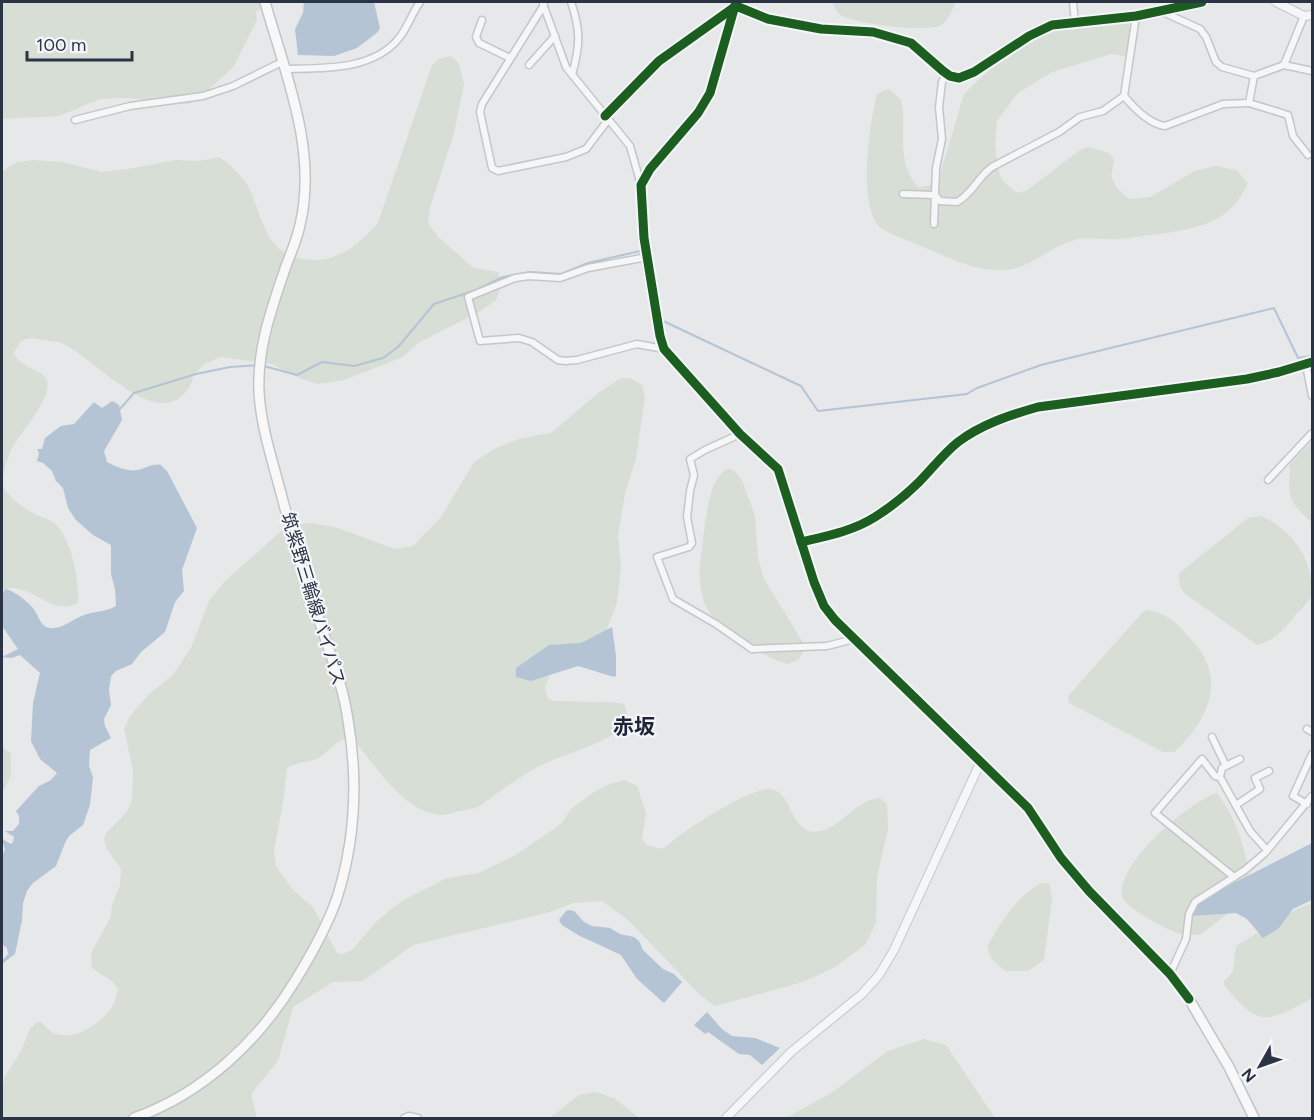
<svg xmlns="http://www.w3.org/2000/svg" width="1314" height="1120" font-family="Figtree,'Noto Sans JP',sans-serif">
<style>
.green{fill:#d6ded6}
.water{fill:#b4c4d5}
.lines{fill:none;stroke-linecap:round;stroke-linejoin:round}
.stream{stroke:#b4c4d5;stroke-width:2}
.minor-casing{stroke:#c4c6c8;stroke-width:9}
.tertiary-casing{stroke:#c4c6c8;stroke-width:10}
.primary-casing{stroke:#c2c5c8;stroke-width:12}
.minor{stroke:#f5f6f7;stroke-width:6}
.tertiary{stroke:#f5f6f7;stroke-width:8}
.primary{stroke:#f8f8f8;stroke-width:9}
.cycleway-casing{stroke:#f4f6f9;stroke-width:13}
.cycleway{stroke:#1b5e20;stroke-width:9}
.labels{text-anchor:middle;stroke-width:4.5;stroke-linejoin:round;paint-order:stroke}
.street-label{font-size:18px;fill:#2b3445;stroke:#f4f6f9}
.quarter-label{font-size:21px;font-weight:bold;fill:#1d2536;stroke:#f4f6f9}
</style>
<rect width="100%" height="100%" fill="#e6e8ea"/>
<g class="green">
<polygon points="2,2 270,2 256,12 257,20 234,66 202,96 189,104 128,98 100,99 59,116 2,119"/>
<path d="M 832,2 L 956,2 C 952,10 949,20 941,25 C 928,33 852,24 839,14 C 836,11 834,5 832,2 Z"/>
<path d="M 1129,21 L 1130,33 L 1126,56 L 1111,54 L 1052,72 L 1018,93 L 997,121 L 995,145 L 998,169 L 1002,180 L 1017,193 L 1026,191 L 1080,150 L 1088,147 L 1109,153 L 1114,160 L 1111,177 L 1117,188 L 1129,199 L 1150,197 L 1195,171 L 1216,166 L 1236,170 L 1248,183 C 1230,223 1199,228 1159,234 C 1146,235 1132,238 1119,239 C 1105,240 1091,237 1078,239 C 1054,244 1034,265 1012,269 C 985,274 957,262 933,251 C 920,245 890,235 880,227 C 857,206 870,122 877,94 L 889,89 L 901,100 L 903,108 C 904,134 898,169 919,187 L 931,185 L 939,178 L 964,94 L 994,65 L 1029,40 L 1046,31 Z"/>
<path d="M 451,56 L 459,64 L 464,84 L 454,133 L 429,211 L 428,223 L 439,238 L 474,268 L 498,272 L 502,284 L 496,300 L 481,311 L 418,343 L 403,357 L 344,380 L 318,384 L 299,378 L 272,364 L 220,357 L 203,365 L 193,376 C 192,386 187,392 179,398 C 147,422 91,355 61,343 C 55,341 48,341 43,340 C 27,337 21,337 14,353 C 23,370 40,368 46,379 C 55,396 19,434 11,450 C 7,459 4,471 2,482 L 2,171 L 17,162 L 33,160 L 63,162 L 102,172 L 134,168 L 175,160 L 198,161 L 219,157 C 232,166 243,176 250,190 C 265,225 266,257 312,260 C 341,261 359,243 378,223 L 432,65 L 439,59 Z"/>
<path d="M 621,378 L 630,378 L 642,385 L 645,397 L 636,459 L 625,493 L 618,536 L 621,567 L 617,603 L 605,634 L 550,674 L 545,688 L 548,698 L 553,701 L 610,702 L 624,704 C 626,709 628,716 626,722 C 621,736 577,751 563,756 C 532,766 507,787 481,805 C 475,809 467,810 460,811 C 454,812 447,815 442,815 C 405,814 375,765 354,740 C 336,735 330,753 316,759 C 306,763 296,762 287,768 L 284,796 L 274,851 L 276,867 L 294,891 L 313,907 L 337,953 L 343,954 L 352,950 L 375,923 L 391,909 L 406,899 L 445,879 L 478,873 L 514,856 L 561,824 L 571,809 L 597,790 L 610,784 L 625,780 L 637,786 L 646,813 L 642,839 L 647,845 L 661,849 C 669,846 675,838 683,833 C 701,820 748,790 769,789 C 794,789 788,838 821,831 C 841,827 857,799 880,798 L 887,804 L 888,829 L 877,877 L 876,923 L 865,945 L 835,967 L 812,978 L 796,984 L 715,1006 L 699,994 L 629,921 L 602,901 L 574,903 L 546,913 L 413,945 L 363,981 L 333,982 L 293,1007 L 278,1061 L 251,1094 L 257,1118 L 2,1118 L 2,1095 L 4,1078 L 20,1053 L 30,1029 L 36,1023 L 41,1022 C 47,1028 52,1034 60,1035 C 77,1039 103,1022 112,1007 C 115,1002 116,995 118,989 L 113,982 L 92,968 L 91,953 L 111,916 L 112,905 L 120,885 L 121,869 L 107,849 L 104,840 L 106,833 L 126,813 L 132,800 L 133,770 L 124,729 L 130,716 L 148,695 L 173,675 L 191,648 L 209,601 L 224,582 L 281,531 L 292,525 L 311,523 L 335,527 L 395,549 L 413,546 L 441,517 L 474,462 L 494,449 L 519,439 L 551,433 L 597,394 Z"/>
<path d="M 1312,441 L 1312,523 C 1287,500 1288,496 1290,464 Z"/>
<path d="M 726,469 L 731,469 L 738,474 L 744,485 L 755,516 L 758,559 L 764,579 L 802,641 L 803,652 L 798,660 L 788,664 C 771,660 758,651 743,641 C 735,635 724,630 717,622 C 691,596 701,557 705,524 C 708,505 710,482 726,469 Z"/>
<path d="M 2,485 C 10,499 23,508 37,515 C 42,518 50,519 54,523 C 72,538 79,581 78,603 C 49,618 31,579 2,590 Z"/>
<path d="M 1260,516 C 1287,526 1309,553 1311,582 C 1312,587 1312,592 1311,596 C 1307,604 1299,611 1293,618 C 1284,630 1272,642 1257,645 L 1184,593 L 1180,586 L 1178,574 L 1248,518 Z"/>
<path d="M 1148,610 C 1164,612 1177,623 1187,635 C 1194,643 1202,651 1206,661 C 1222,694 1198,731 1174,752 L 1163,752 L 1069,703 L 1068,696 L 1143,612 Z"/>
<polygon points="2,746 11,754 11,775 2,793"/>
<path d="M 1217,793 C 1238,821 1249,856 1250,891 L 1234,909 L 1200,935 C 1194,935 1187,935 1181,934 C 1169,931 1127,909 1123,898 C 1112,866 1190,801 1217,793 Z"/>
<path d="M 1041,883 L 1050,884 L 1052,899 L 1044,960 L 1028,971 L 1005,971 L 991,958 L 987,947 C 1000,923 1017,896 1041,883 Z"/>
<path d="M 1312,903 L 1312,998 C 1267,1023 1259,1028 1224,985 L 1224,981 L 1233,972 L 1236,946 L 1293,911 Z"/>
<polygon points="924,1039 946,1045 995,1118 786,1118 831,1093 888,1051"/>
<polygon points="595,1092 614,1098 639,1118 550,1118 579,1095"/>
</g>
<g class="water">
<polygon points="304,2 374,2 380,28 378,32 357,48 334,56 298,55 295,29 303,13"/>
<path d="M 112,401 L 119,405 L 122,420 L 104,451 L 107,462 C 114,466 128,472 137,470 C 146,469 151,463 161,465 L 167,471 L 197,528 L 182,570 L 184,591 L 175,602 L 165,632 L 141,652 L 132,664 L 116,671 L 111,676 L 109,690 L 111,705 L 104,719 L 105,726 L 111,738 L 90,750 L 89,766 L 93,777 L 90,805 L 83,825 L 69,836 L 65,843 L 56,866 L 32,884 L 27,891 L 23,903 L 22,920 L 15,954 L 2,964 L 2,961 L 8,954 L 7,948 L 2,944 L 2,856 L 5,850 L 2,839 L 11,844 L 13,842 L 14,837 L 5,831 L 13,831 L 19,824 L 19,816 L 16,811 L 39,786 L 51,780 L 57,773 L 40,759 L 31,741 L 33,703 L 40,673 L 20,655 L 11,658 L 2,657 L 18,649 L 2,626 L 2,595 L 5,589 C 14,590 31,604 35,611 C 40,619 42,630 54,628 C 66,627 74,618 84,615 C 95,611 106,612 116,606 L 115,589 L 111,574 L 111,545 L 93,535 L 76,520 L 68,508 L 63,488 L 56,481 L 52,471 L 43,463 L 37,461 L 39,453 L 37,449 L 42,449 L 45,438 L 61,426 L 74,424 L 94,402 L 102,408 Z"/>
<polygon points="612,627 616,656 616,676 614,677 578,666 531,681 516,677 516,668 549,645 581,643"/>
<polygon points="1312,843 1312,900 1293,909 1279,928 1263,938 1247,919 1236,913 1192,916 1192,914 1197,905 1218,891"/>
<polygon points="569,910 574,911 584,922 592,926 610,928 620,934 634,937 639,941 643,950 663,969 674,974 682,982 664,1003 637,979 621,955 578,935 562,925 559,920 566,911"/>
<polygon points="707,1012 722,1029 732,1036 755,1038 780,1048 762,1065 750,1055 739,1054 708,1032 705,1034 694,1025"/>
</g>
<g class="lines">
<g class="stream">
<polyline points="661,320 801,386 818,411 967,394 977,388 1041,365 1274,308 1298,358 1312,356"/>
<polyline points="264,366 297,375 322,362 354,366 383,358 398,347 434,304 476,290 503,277 530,272 561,274 588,263 640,251 653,316 656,317"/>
<polyline points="119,410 134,393 196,374 230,367 258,365"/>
</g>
<g class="minor-casing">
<g id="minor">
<path d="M 571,2 C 581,31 580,46 572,75"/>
<polyline points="1073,2 1075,23"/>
<polyline points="543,4 566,67 630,146 641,185"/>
<polyline points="544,5 482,104 480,112 492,168 498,171 566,157 586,149 608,120"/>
<polyline points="1162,10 1165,13 1200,29 1206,37 1216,62 1222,67 1254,76 1284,65 1312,71"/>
<polyline points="482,20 476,37 479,43 510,58"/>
<polyline points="529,65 555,36"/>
<polyline points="1284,65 1304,16"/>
<path d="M 284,69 C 322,68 373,71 399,38 C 408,27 412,13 420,2"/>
<path d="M 946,73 L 942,82 L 939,107 L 942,139 L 936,168 L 935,195 L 940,201 L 957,202 C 972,194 978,177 992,167 L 1059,132 L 1080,117 L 1103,111 L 1124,96 L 1136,16"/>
<polyline points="1254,76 1249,103 1288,115 1293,136 1308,155"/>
<path d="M 1124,96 C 1134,108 1149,124 1165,126 L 1223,104 L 1249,103"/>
<polyline points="605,116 659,61 736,7"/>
<polyline points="75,120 130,106 203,96 233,86 282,62"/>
<polyline points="903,194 935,195 934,224"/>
<polyline points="647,257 588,268 560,278 529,276 515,278 468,297 480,341 519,338 532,342 558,360 565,361 577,360 637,344 664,349"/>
<polyline points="1306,365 1312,396"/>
<polyline points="740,434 705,450 690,459 694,475 690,491 687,517 692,543 689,547 657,557 673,599 716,624 752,649 827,646 854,639"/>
<polyline points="1268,480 1312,433"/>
<polyline points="1307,729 1312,732"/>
<polyline points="1212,737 1226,766"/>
<polyline points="1240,759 1222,768 1220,777 1250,831 1267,850"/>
<polyline points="1220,777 1215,776 1202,759 1155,813 1234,877"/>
<polyline points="1307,804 1293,796 1312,754"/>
<polyline points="1236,805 1260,789 1255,778 1269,771"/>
<polyline points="1170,974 1186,939 1189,914 1195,902 1245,870 1265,853 1312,796"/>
<polyline points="404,1118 409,1116 418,1118"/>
</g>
</g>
<g class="tertiary-casing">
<g id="tertiary">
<polyline points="736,2 710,93 698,113 650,169 641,185 644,238 660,336 664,349 740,434 778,469 814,582 824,606 835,620 1028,808 1061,858 1089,891 1170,974 1189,999"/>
<polyline points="1276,2 1304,16 1312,15"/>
<polyline points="736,6 768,19 821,29 873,32 911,43 943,71 950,76 959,78 974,72 1029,36 1052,25 1136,16 1202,2"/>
<path d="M 801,542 C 827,536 853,531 875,517 C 891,507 906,495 919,482 C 932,469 943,454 958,442 C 982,424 1010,415 1038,407 L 1247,379 L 1279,372 L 1312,362"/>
<polyline points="726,1118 791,1052 862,994 879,975 894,950 981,761"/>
</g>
</g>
<g class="primary-casing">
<g id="primary">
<polyline points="1189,999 1229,1067 1254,1118"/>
<path d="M 134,1118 C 202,1094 258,1042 295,981 C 311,955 327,927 337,898 C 355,841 358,779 348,720 C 343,684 328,648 317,614 C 304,576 293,539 283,501 C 274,465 261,429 259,392 C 257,348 272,307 286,266 C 291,253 297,239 300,225 C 318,150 285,73 265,2"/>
</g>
</g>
<use href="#minor" class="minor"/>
<use href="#tertiary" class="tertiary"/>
<use href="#primary" class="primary"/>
<g class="cycleway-casing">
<g id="cycleway">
<polyline points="736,2 710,93 698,113 650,169 641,185 644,238 660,336 664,349 740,434 778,469 814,582 824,606 835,620 1028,808 1061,858 1089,891 1170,974 1189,999"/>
<polyline points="605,116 659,61 736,6 768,19 821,29 873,32 911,43 943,71 950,76 959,78 974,72 1029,36 1052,25 1136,16 1202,2"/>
<path d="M 801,542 C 827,536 853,531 875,517 C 891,507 906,495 919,482 C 932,469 943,454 958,442 C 982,424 1010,415 1038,407 L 1247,379 L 1279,372 L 1312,362"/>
</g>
</g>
<use href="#cycleway" class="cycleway"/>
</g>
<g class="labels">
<g class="street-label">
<text transform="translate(313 599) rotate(73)" y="6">筑紫野三輪線バイパス</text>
</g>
<g class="quarter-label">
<text x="634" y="734">赤坂</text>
</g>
</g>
<rect width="1314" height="1120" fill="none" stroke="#2b3445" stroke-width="6"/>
<g transform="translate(1260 1066) rotate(230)" stroke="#f4f6f9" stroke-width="4.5" paint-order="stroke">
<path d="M0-4.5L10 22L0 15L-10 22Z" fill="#2b3445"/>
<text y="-9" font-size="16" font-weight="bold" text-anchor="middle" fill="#2b3445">N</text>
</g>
<path d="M27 51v9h105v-9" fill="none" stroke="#2b3445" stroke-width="3"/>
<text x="36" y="51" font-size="18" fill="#2b3445" stroke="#f4f6f9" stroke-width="4.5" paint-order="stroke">100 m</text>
</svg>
